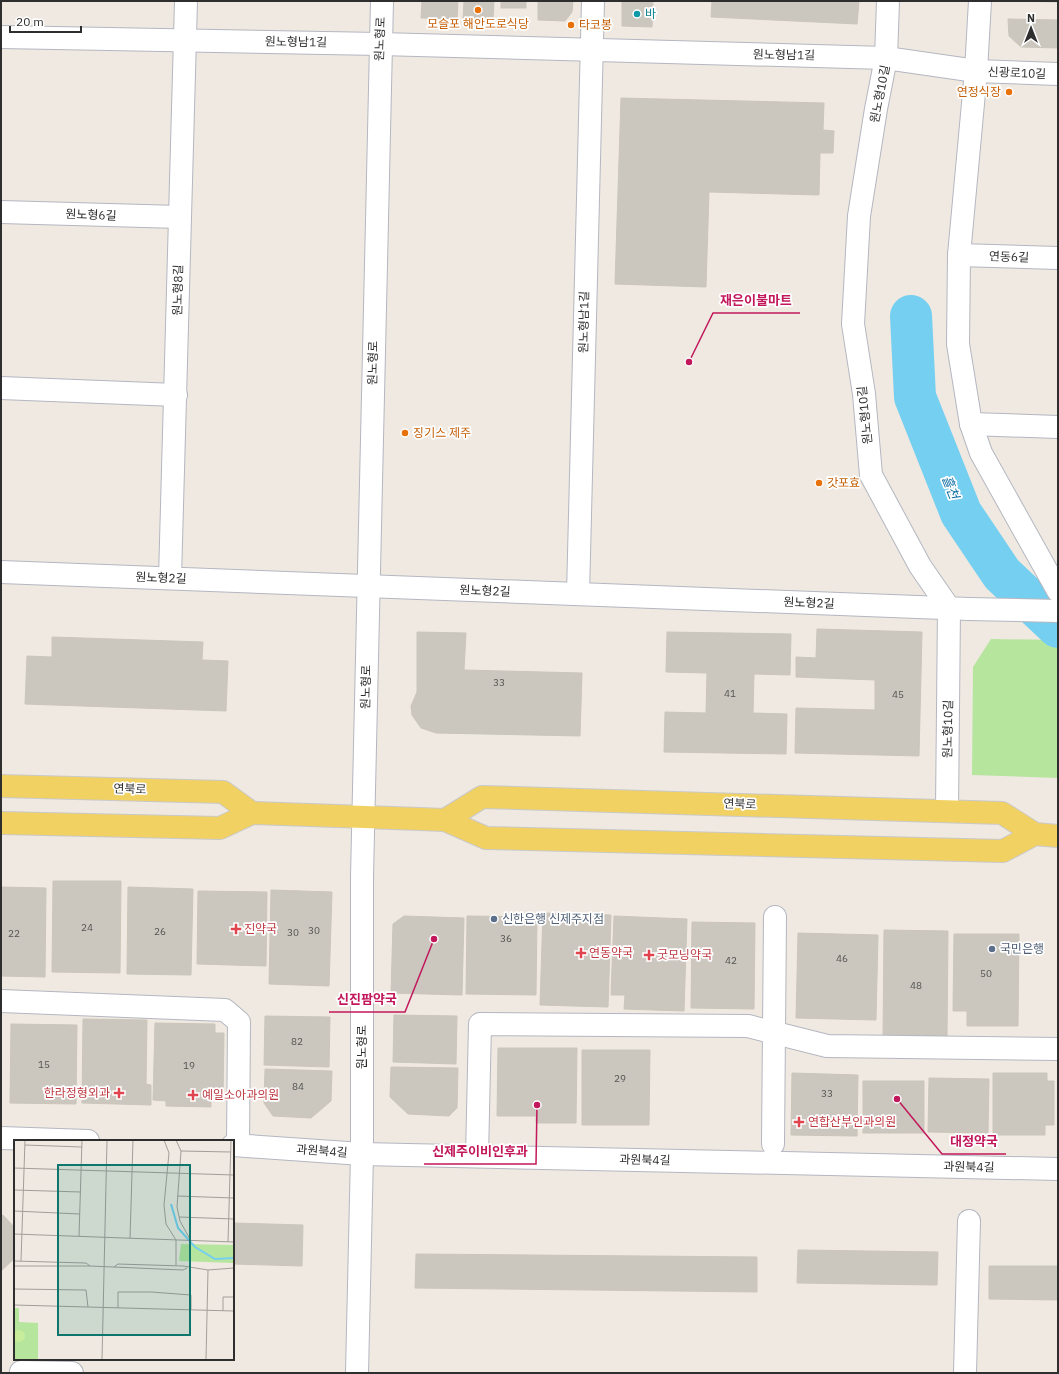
<svg xmlns="http://www.w3.org/2000/svg" width="1059" height="1374" font-family="'IBM Plex Sans','Noto Sans KR',sans-serif">
<style>
.green{fill:#b6e59e}
.lines{fill:none;stroke-linecap:round;stroke-linejoin:round}
.river{stroke:#75cff0;stroke-width:42}
.building{fill:#cbc7bf;stroke:#cbc5ba}
.minor-casing{stroke:#b4b7c1;stroke-width:24}
.major-casing{stroke:#c9c9c9;stroke-width:24}
.minor{stroke:#fff;stroke-width:22}
.major{stroke:#f2d163;stroke-width:22}
.food-dot{fill:#e8710a;stroke:#fff;stroke-width:1.5}
.culture-dot{fill:#0f9aa8;stroke:#fff;stroke-width:1.5}
.service-dot{fill:#5c6f8a;stroke:#fff;stroke-width:1.5}
.health-dot{fill:#e0444e;stroke:#fff;stroke-width:1.5}
.labels{text-anchor:middle;stroke-width:3.5;stroke-linejoin:round;paint-order:stroke}
.number-label{font-size:10px;fill:#555452}
.culture-label{font-size:12px;fill:#0d838f;stroke:#fff;text-anchor:start}
.food-label{font-size:12px;fill:#c56008;stroke:#fff;text-anchor:start}
.street-label{font-size:12px;fill:#2e2e2e;stroke:#fff}
.service-label{font-size:12px;fill:#4e5e75;stroke:#fff;text-anchor:start}
.health-label{font-size:12px;fill:#be3a42;stroke:#fff;text-anchor:start}
.water-label{font-size:13px;font-style:italic;fill:#0d6fa3;stroke:#fff}
.inset-river{fill:none;stroke:#75cff0;stroke-width:2}
.inset-road{fill:none;stroke:#a29e99;stroke-width:1}
.view{fill:#0f766e;fill-opacity:0.15;stroke:#0f766e;stroke-width:2}
.inset-edge{fill:none;stroke:#2e2e2e;stroke-width:2}
.leader{fill:none;stroke:#c2185b;stroke-width:1.5}
.callout-dot{fill:#c2185b;stroke:#fff;stroke-width:1.5}
.callout-label{font-size:13px;text-anchor:middle;font-weight:bold;fill:#c2185b;stroke:#fff;stroke-width:3.5;stroke-linejoin:round;paint-order:stroke}
</style>
<rect width="100%" height="100%" fill="#efe9e1"/>
<polygon class="green" points="991,639 1058,640 1058,778 972,775 973,667"/>
<g class="lines">
<polyline class="river" points="911,316 915,397 961,513 1002,574 1058,627"/>
</g>
<g class="building">
<polygon points="422,1 458,1 457,19 421,18"/>
<polygon points="464,1 494,1 493,20 463,20"/>
<rect x="501" y="1" width="25" height="7"/>
<polygon points="538,1 573,1 572,12 565,21 538,20"/>
<polygon points="622,1 653,1 652,27 622,26"/>
<polygon points="712,1 859,1 857,24 711,17"/>
<polygon points="1018,1 1058,1 1058,2"/>
<polygon points="1008,19 1058,20 1058,48 1021,47 1009,36"/>
<polygon points="621,98 824,103 823,130 834,131 833,153 820,153 819,195 709,192 706,287 615,284"/>
<polygon points="817,629 922,632 919,756 795,753 796,708 875,710 875,680 796,677 796,657 816,658"/>
<polygon points="417,632 466,633 464,670 582,673 580,736 436,733 421,728 412,715 411,706 417,692"/>
<polygon points="667,632 791,634 790,675 754,674 753,713 787,714 786,754 664,752 665,712 706,713 707,673 666,672"/>
<polygon points="52,637 203,642 202,660 228,661 226,711 25,704 27,656 52,657"/>
<polygon points="53,881 121,881 120,973 52,972"/>
<polygon points="1,887 46,888 45,977 1,976"/>
<polygon points="128,887 193,889 191,975 127,974"/>
<polygon points="271,890 332,892 329,986 269,984"/>
<polygon points="198,891 267,892 266,966 197,964"/>
<polygon points="543,913 611,915 608,1007 540,1005"/>
<polygon points="404,916 464,918 462,995 391,993 393,924"/>
<polygon points="467,916 537,917 536,995 466,994"/>
<polygon points="614,916 687,919 684,1011 624,1009 625,995 611,995"/>
<polygon points="692,922 755,923 754,1009 691,1008"/>
<polygon points="884,930 948,931 947,1039 883,1038"/>
<polygon points="798,933 878,935 876,1020 796,1018"/>
<polygon points="954,934 1019,934 1018,1026 967,1026 967,1011 953,1011"/>
<polygon points="394,1015 457,1016 456,1064 393,1062"/>
<polygon points="265,1016 330,1017 329,1067 264,1065"/>
<polygon points="83,1019 147,1020 146,1084 151,1085 151,1105 82,1103"/>
<polygon points="155,1023 215,1024 215,1033 224,1033 223,1097 211,1097 211,1107 166,1106 166,1101 153,1100"/>
<polygon points="11,1024 77,1025 76,1104 10,1103"/>
<polygon points="498,1048 577,1048 576,1123 536,1123 536,1116 497,1116"/>
<polygon points="582,1050 650,1050 649,1125 582,1125"/>
<polygon points="391,1067 458,1068 457,1108 449,1116 408,1114 390,1097"/>
<polygon points="265,1069 332,1071 331,1101 311,1118 273,1116 264,1103"/>
<polygon points="792,1073 858,1075 857,1136 791,1135"/>
<polygon points="993,1073 1047,1073 1047,1081 1054,1081 1054,1125 1045,1125 1045,1135 993,1135"/>
<polygon points="929,1078 989,1079 988,1133 928,1132"/>
<rect x="863" y="1081" width="61" height="52"/>
<polygon points="3,1215 15,1228 15,1258 1,1271 1,1216"/>
<polygon points="233,1223 303,1225 302,1266 233,1264"/>
<polygon points="798,1250 938,1252 937,1285 797,1283"/>
<polygon points="416,1254 757,1257 757,1292 415,1288"/>
<polygon points="989,1266 1058,1266 1058,1300 989,1299"/>
</g>
<g class="lines">
<g class="minor-casing">
<g id="minor">
<polyline points="888,1 886,58 876,109 859,216 853,324 864,394 871,475 920,566 949,608 947,810"/>
<polyline points="980,1 976,71 959,255 958,344 971,424 981,453 1058,591"/>
<polyline points="1,37 380,44 886,58 976,71 1058,74"/>
<polyline points="1,212 180,217"/>
<polyline points="959,255 1058,258"/>
<polyline points="1,388 176,395"/>
<polyline points="971,424 1058,427"/>
<polyline points="1,572 969,609 1058,611"/>
<polyline points="170,578 186,1"/>
<polyline points="578,594 593,1"/>
<polyline points="1,1001 225,1010 239,1022 238,1145"/>
<polyline points="1,1138 88,1141"/>
<polyline points="773,1144 775,917"/>
<polyline points="233,1145 362,1154 1058,1169"/>
<polyline points="477,1156 480,1024 748,1026 827,1046 1058,1049"/>
<polyline points="21,1372 72,1373"/>
<polyline points="357,1373 362,1154 362,877 382,1"/>
<polyline points="965,1373 969,1221"/>
</g>
</g>
<g class="major-casing">
<g id="major">
<polyline points="1,786 223,792 252,813"/>
<polyline points="445,820 482,797 1002,813 1035,834 1058,836"/>
<polyline points="1,823 220,828 252,813 420,819 445,820 486,838 1003,851 1035,834"/>
</g>
</g>
<use href="#minor" class="minor"/>
<use href="#major" class="major"/>
</g>
<g class="food-dot">
<circle cx="478" cy="10" r="4"/>
<circle cx="571" cy="25" r="4"/>
<circle cx="1009" cy="92" r="4"/>
<circle cx="405" cy="433" r="4"/>
<circle cx="819" cy="483" r="4"/>
</g>
<circle class="culture-dot" cx="637" cy="14" r="4"/>
<g class="service-dot">
<circle cx="494" cy="919" r="4"/>
<circle cx="992" cy="949" r="4"/>
</g>
<g class="health-dot">
<path d="M234 923h4v4h4v4h-4v4h-4v-4h-4v-4h4z"/>
<path d="M579 947h4v4h4v4h-4v4h-4v-4h-4v-4h4z"/>
<path d="M647 949h4v4h4v4h-4v4h-4v-4h-4v-4h4z"/>
<path d="M117 1087h4v4h4v4h-4v4h-4v-4h-4v-4h4z"/>
<path d="M191 1089h4v4h4v4h-4v4h-4v-4h-4v-4h4z"/>
<path d="M797 1116h4v4h4v4h-4v4h-4v-4h-4v-4h4z"/>
</g>
<g class="labels">
<g class="number-label">
<text x="499" y="686">33</text>
<text x="730" y="697">41</text>
<text x="898" y="698">45</text>
<text x="87" y="931">24</text>
<text x="314" y="934">30</text>
<text x="160" y="935">26</text>
<text x="293" y="936">30</text>
<text x="14" y="937">22</text>
<text x="506" y="942">36</text>
<text x="842" y="962">46</text>
<text x="731" y="964">42</text>
<text x="986" y="977">50</text>
<text x="916" y="989">48</text>
<text x="297" y="1045">82</text>
<text x="44" y="1068">15</text>
<text x="189" y="1069">19</text>
<text x="620" y="1082">29</text>
<text x="298" y="1090">84</text>
<text x="827" y="1097">33</text>
</g>
<g class="culture-label">
<text x="645" y="18">바</text>
</g>
<g class="food-label">
<text x="478" y="28" text-anchor="middle">모슬포 해안도로식당</text>
<text x="579" y="29">타코봉</text>
<text x="1001" y="96" text-anchor="end">연정식장</text>
<text x="413" y="437">징기스 제주</text>
<text x="827" y="487">갓포효</text>
</g>
<g class="street-label">
<text transform="translate(380 39) rotate(-88)" y="4">원노형로</text>
<text transform="translate(296 42) rotate(1)" y="4">원노형남1길</text>
<text transform="translate(784 55) rotate(1)" y="4">원노형남1길</text>
<text transform="translate(1017 73) rotate(2)" y="4">신광로10길</text>
<text transform="translate(880 94) rotate(-79)" y="4">원노형10길</text>
<text transform="translate(91 215) rotate(2)" y="4">원노형6길</text>
<text transform="translate(1009 257) rotate(2)" y="4">연동6길</text>
<text transform="translate(178 290) rotate(-89)" y="4">원노형8길</text>
<text transform="translate(584 322) rotate(-89)" y="4">원노형남1길</text>
<text transform="translate(373 363) rotate(-89)" y="4">원노형로</text>
<text transform="translate(865 415) rotate(-96)" y="4">원노형10길</text>
<text transform="translate(161 578) rotate(2)" y="4">원노형2길</text>
<text transform="translate(485 591) rotate(2)" y="4">원노형2길</text>
<text transform="translate(809 603) rotate(2)" y="4">원노형2길</text>
<text transform="translate(366 687) rotate(-89)" y="4">원노형로</text>
<text transform="translate(948 729) rotate(-89)" y="4">원노형10길</text>
<text transform="translate(130 789) rotate(2)" y="4">연북로</text>
<text transform="translate(740 804) rotate(2)" y="4">연북로</text>
<text transform="translate(362 1047) rotate(-90)" y="4">원노형로</text>
<text transform="translate(322 1151) rotate(4)" y="4">과원북4길</text>
<text transform="translate(645 1160) rotate(1)" y="4">과원북4길</text>
<text transform="translate(969 1167) rotate(1)" y="4">과원북4길</text>
</g>
<g class="service-label">
<text x="502" y="923">신한은행 신제주지점</text>
<text x="1000" y="953">국민은행</text>
</g>
<g class="health-label">
<text x="244" y="933">진약국</text>
<text x="589" y="957">연동약국</text>
<text x="657" y="959">굿모닝약국</text>
<text x="110" y="1097" text-anchor="end">한라정형외과</text>
<text x="202" y="1099">예일소아과의원</text>
<text x="808" y="1126">연합산부인과의원</text>
</g>
<g class="water-label">
<text transform="translate(951 487) rotate(68)" y="5">흘천</text>
</g>
</g>
<g transform="translate(14 1140)">
<rect width="220" height="220" fill="#efe9e1"/>
<path d="M 167,104 L 220,105 L 220,123 L 165,121 ZM 0,168 L 5,168 L 5,182 L 24,183 L 24,220 L 0,220 Z" fill="#b6e59e"/>
<path d="M-1 196a6 6 0 1 1 12 0a6 6 0 1 1-12 0Z" fill="#c9ec9a"/>
<path class="inset-river" d="M 157,64 L 164,88 L 181,107 L 201,119 L 220,118"/>
<path class="inset-road" d="M 150,0 L 155,13 L 150,65 L 152,84 L 162,100 L 162,125M 162,0 L 167,11 L 163,67 L 166,81 L 177,101M 11,5 L 68,7M 167,11 L 217,12M 0,28 L 220,35M 0,50 L 67,52M 163,56 L 220,58M 0,71 L 66,74M 165,77 L 220,79M 0,94 L 220,102M 65,96 L 68,0M 116,98 L 119,0M 214,102 L 217,0M 0,121 L 72,123 L 76,126M 7,121 L 11,0M 0,126 L 76,126 L 169,130 L 173,128M 100,127 L 104,124 L 169,126 L 194,130 L 220,128M 0,149 L 72,150 L 74,167M 0,165 L 220,171M 104,168 L 104,152 L 137,152 L 177,155 L 177,170M 209,171 L 209,157 L 220,157M 88,220 L 93,0M 192,220 L 194,130"/>
<path class="view" d="M 44,25 L 176,25 L 176,195 L 44,195 Z"/>
<rect width="220" height="220" class="inset-edge"/>
</g>
<path class="leader" d="M689 362L713 313H800M434 939L405 1012H329M897 1099L942 1154H1006M537 1105L536 1164H424"/>
<g class="callout-dot">
<circle cx="689" cy="362" r="4"/>
<circle cx="434" cy="939" r="4"/>
<circle cx="897" cy="1099" r="4"/>
<circle cx="537" cy="1105" r="4"/>
</g>
<g class="callout-label">
<text x="756" y="305">재은이불마트</text>
<text x="367" y="1004">신진팜약국</text>
<text x="974" y="1146">대정약국</text>
<text x="480" y="1156">신제주이비인후과</text>
</g>
<rect width="1059" height="1374" fill="none" stroke="#2e2e2e" stroke-width="4"/>
<g transform="translate(1031 28)" stroke="#ffffff" stroke-width="3" paint-order="stroke">
<path d="M0-3L7 15L0 10L-7 15Z" fill="#2e2e2e"/>
<text y="-6" font-size="11" font-weight="bold" text-anchor="middle" fill="#2e2e2e">N</text>
</g>
<path d="M10 26v6h71v-6" fill="none" stroke="#2e2e2e" stroke-width="2"/>
<text x="16" y="26" font-size="12" fill="#2e2e2e" stroke="#ffffff" stroke-width="3" paint-order="stroke">20 m</text>
</svg>
